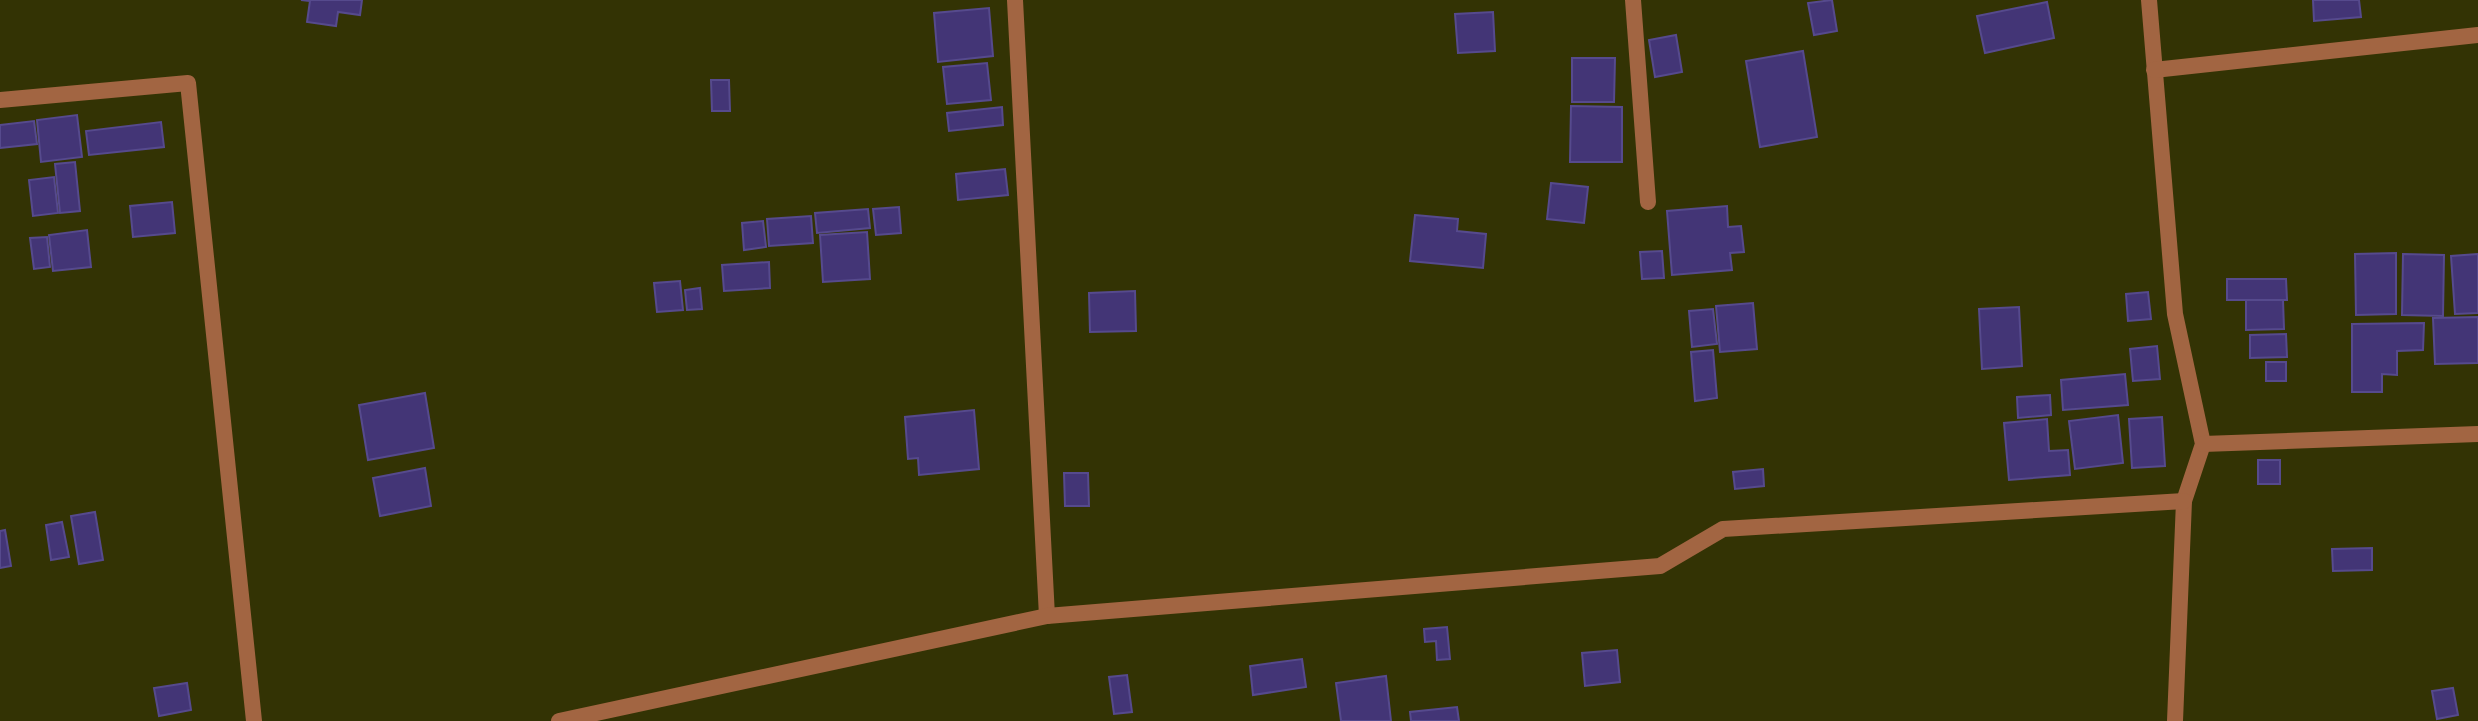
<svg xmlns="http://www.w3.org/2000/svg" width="2478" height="721" font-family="'Golos Text',sans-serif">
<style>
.building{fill:#433576;stroke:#564a8d;stroke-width:2}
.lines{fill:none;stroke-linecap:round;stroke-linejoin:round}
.street{stroke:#a26542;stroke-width:16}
</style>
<rect width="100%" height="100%" fill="#333304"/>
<g class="building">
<polygon points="301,0 362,0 360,15 338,12 336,26 307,22 310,1"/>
<polygon points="1832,0 1837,31 1814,35 1808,3"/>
<polygon points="2313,0 2359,0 2361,17 2314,21"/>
<polygon points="2047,2 2054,38 1985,53 1977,16"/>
<polygon points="989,8 993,56 938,62 934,13"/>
<polygon points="1493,12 1495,51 1458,53 1455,14"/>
<polygon points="1676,35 1682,72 1655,77 1649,40"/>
<polygon points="1803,51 1817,137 1760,147 1746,61"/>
<polygon points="1572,58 1615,58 1614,102 1572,102"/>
<polygon points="987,63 991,100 947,104 943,67"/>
<polygon points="711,80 729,80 730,111 712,111"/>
<polygon points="1571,106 1622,107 1622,162 1570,162"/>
<polygon points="1002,107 1003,125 949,131 947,113"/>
<polygon points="77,115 82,157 41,162 37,120"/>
<polygon points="34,121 37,144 0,148 0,125"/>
<polygon points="161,122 164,147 89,155 86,131"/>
<polygon points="75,162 80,211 60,213 55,164"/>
<polygon points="1005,169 1008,195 958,200 956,174"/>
<polygon points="54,177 58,213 33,216 29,180"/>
<polygon points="1551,183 1588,187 1584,223 1547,219"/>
<polygon points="172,202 175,233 133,237 130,206"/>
<polygon points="1727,206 1728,227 1741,226 1744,252 1730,253 1732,270 1672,275 1667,211"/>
<polygon points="899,207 901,233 876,235 873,209"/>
<polygon points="868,209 870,228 817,233 815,213"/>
<polygon points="1415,215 1458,219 1457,231 1486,234 1483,268 1410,261"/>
<polygon points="811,216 813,243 769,246 767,219"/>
<polygon points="763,221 766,247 744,250 742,223"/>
<polygon points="87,230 91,267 53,271 49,235"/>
<polygon points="867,232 870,279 823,282 820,235"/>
<polygon points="47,237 50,267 34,269 30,238"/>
<polygon points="1662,251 1664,278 1642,279 1640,252"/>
<polygon points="2396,253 2396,314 2356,315 2355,254"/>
<polygon points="2403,254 2444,255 2443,316 2402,315"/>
<polygon points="2478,254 2478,313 2455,314 2451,256"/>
<polygon points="769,262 770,288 724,291 722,265"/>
<polygon points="2227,279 2286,279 2287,300 2227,300"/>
<polygon points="680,281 683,310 657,312 654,283"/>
<polygon points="700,288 702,309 687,310 685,290"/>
<polygon points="1135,291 1136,331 1090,332 1089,293"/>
<polygon points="2148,292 2151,319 2128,321 2126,294"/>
<polygon points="2246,300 2283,300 2284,329 2246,330"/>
<polygon points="1753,303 1757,349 1720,352 1716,306"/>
<polygon points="2019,307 2022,366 1982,369 1979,309"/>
<polygon points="1713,309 1717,344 1692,347 1689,311"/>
<polygon points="2478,317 2478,363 2435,364 2433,318"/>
<polygon points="2424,323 2423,350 2397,351 2397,375 2382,374 2382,392 2352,392 2352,324"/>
<polygon points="2286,334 2287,357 2250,358 2250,335"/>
<polygon points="2157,346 2160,379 2133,381 2130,349"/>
<polygon points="1713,350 1717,398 1695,401 1691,352"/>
<rect x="2266" y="362" width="20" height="19"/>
<polygon points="2125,374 2128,405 2063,410 2061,380"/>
<polygon points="425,393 434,448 368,460 359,405"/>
<polygon points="2050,395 2051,415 2018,418 2017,397"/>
<polygon points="974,410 979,469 919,475 918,458 908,459 905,417"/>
<polygon points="2118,415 2123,463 2075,469 2069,421"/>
<polygon points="2162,417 2165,466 2132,468 2129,419"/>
<polygon points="2047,419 2049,451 2068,450 2070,475 2009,480 2004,423"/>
<rect x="2258" y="460" width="22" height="24"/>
<polygon points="425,468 431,506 380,516 373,478"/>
<polygon points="1763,469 1764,486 1735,489 1733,472"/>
<polygon points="1064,473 1088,473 1089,506 1065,506"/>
<polygon points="95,512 103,560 79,564 71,516"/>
<polygon points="62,522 69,557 51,560 46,525"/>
<polygon points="5,530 11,566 0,568 0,531"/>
<polygon points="2372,548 2372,570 2333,571 2332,549"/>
<polygon points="1447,627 1450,659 1437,660 1436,641 1425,642 1424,629"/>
<polygon points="1617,650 1620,682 1585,686 1582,653"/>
<polygon points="1302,659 1306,687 1253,695 1250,666"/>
<polygon points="1127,675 1132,712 1114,714 1109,677"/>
<polygon points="1386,676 1391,721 1341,721 1336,683"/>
<polygon points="187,683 191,710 159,716 154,688"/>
<polygon points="2453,688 2458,715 2437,719 2432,691"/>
<polygon points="1457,707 1459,721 1411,721 1410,712"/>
</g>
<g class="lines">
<g class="street">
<polyline points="1015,0 1047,616"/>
<polyline points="1633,0 1648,202"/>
<polyline points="2149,0 2175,314 2203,444 2184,501 2175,721"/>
<polyline points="2154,70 2478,35"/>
<polyline points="0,100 188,83 254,721"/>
<polyline points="2203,444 2478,434"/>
<polyline points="559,721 1047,616 1660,566 1723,529 2184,501"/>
</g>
</g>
</svg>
